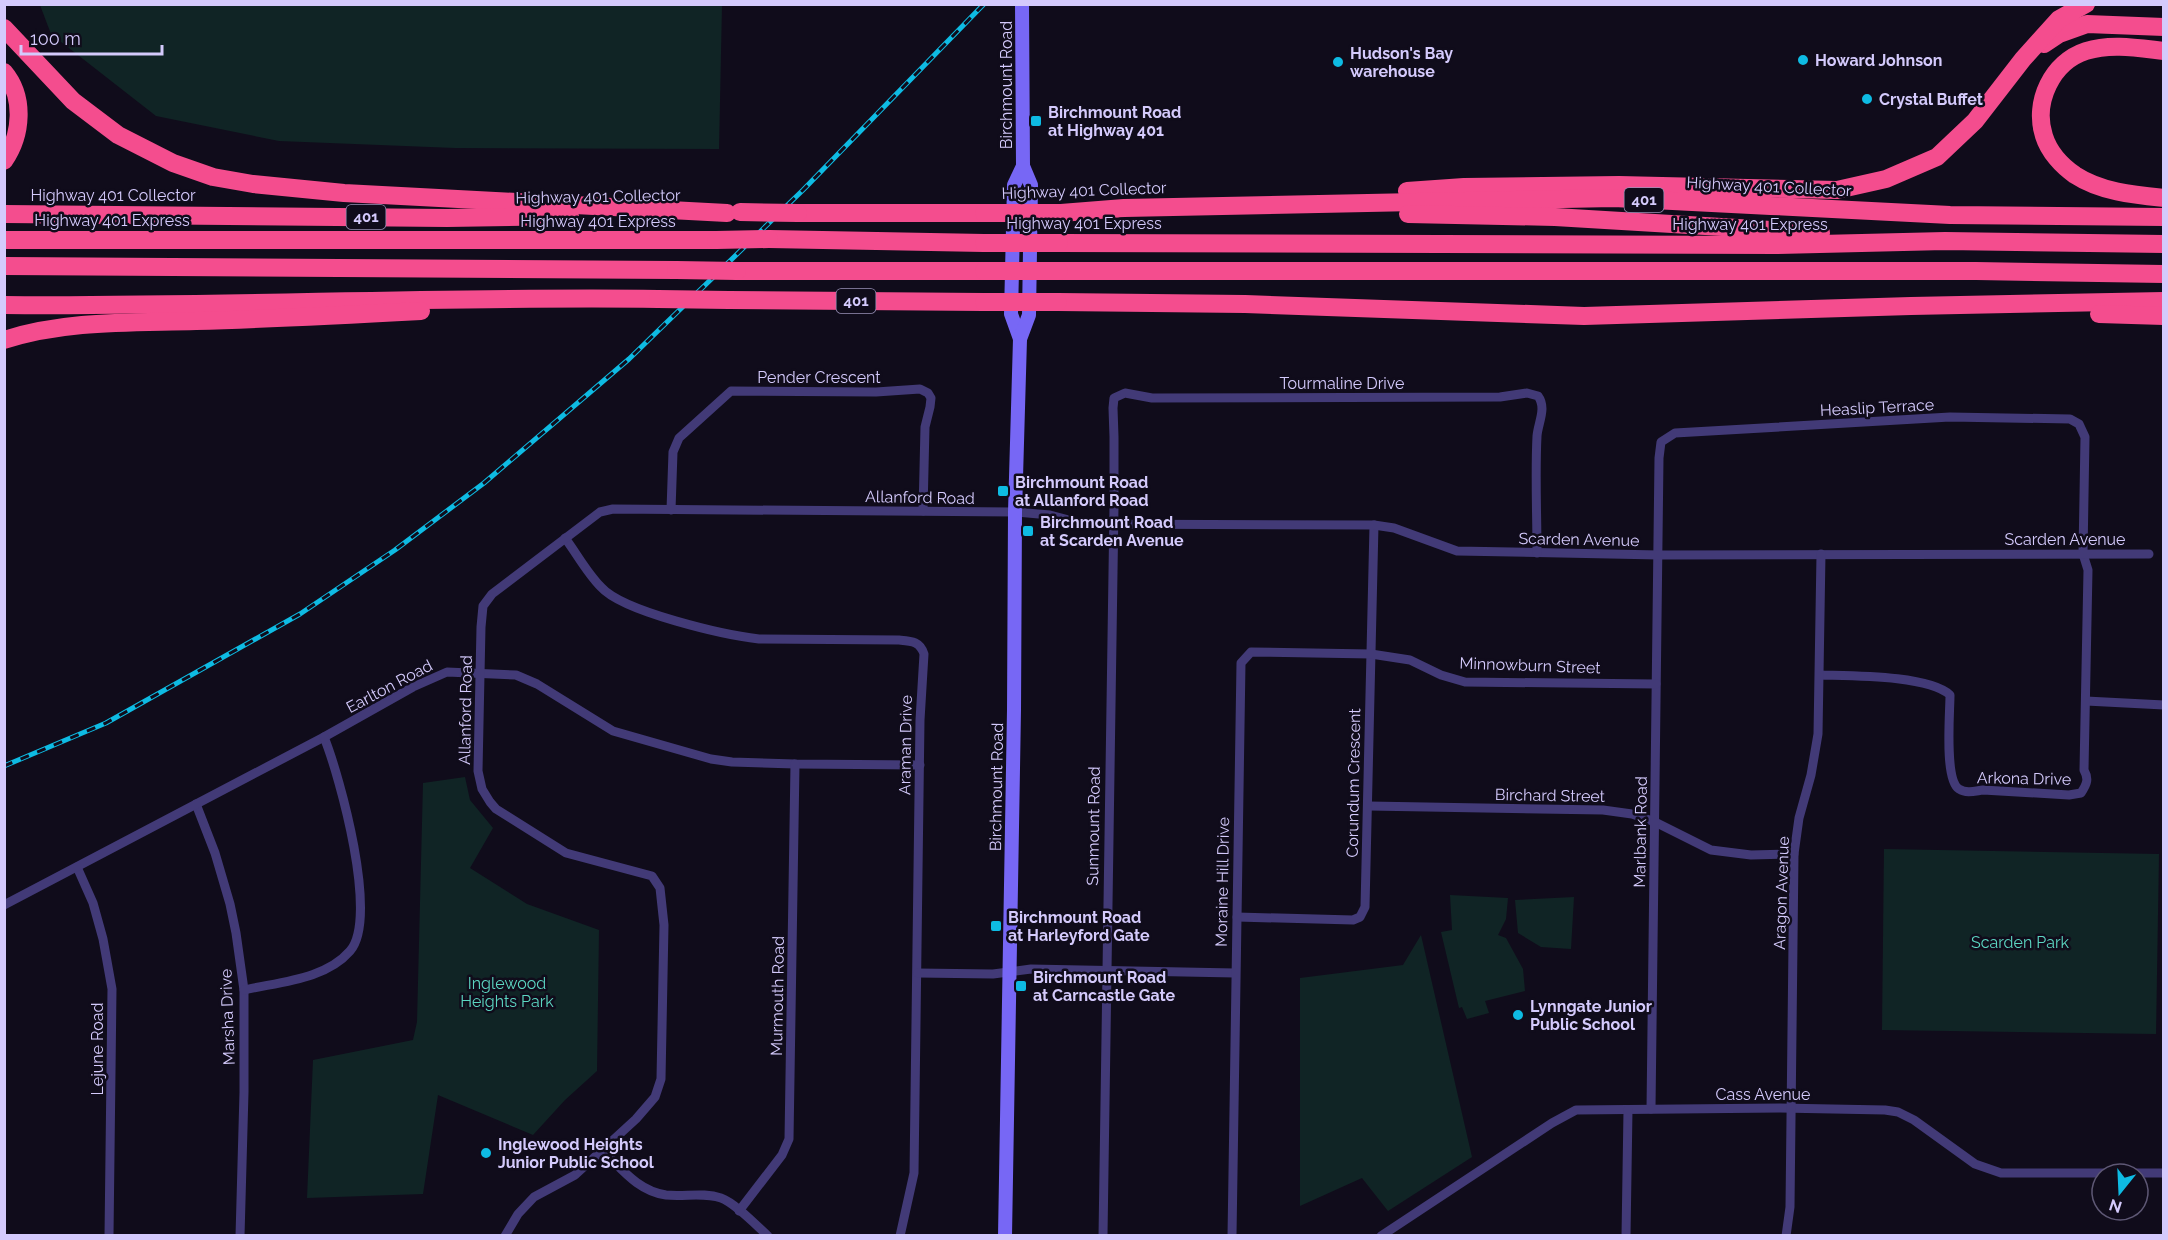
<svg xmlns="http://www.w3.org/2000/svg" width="2168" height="1240" font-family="Raleway,sans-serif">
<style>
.green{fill:#102425}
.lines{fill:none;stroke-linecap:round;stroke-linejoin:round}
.street{stroke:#423a77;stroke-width:9}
.secondary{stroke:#7767f5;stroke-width:14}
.highway{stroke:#f44d8e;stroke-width:18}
.rail-casing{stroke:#0ebbe3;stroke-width:5}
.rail{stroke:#100c1b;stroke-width:3;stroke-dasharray:9;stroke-linecap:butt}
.highway-bridge{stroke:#f44d8e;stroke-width:18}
.poi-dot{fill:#0ebbe3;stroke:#100c1b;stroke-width:2}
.labels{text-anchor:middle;stroke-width:5;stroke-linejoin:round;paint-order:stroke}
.shield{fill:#100c1b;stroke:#9991b8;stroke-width:1.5}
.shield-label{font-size:15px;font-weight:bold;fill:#d4cafc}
.poi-label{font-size:16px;font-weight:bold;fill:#d4cafc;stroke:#100c1b;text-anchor:start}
.street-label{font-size:16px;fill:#d4cafc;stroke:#100c1b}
.park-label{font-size:16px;fill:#5cd6c2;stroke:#100c1b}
</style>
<rect width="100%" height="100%" fill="#100c1b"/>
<g class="green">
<polygon points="40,5 722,5 719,149 455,148 279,141 156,116 51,34"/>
<polygon points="465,777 470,800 493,828 470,868 527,904 599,930 597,1071 565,1100 533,1135 438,1095 423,1194 307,1198 313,1060 413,1040 417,1022 423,783"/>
<polygon points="1884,849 2159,854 2156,1034 1882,1030"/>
<polygon points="1450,895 1508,898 1506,919 1498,935 1506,938 1523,969 1525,991 1485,1001 1489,1013 1467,1019 1462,1007 1459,1008 1441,932 1452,930"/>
<polygon points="1574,897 1571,949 1541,947 1518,933 1515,900"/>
<polygon points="1421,935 1472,1157 1388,1211 1362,1178 1300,1206 1300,978 1403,965"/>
</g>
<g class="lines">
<g class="street">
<polyline points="671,510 673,452 679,438 731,391 876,392 920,389 928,393 931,398 930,407 925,427 923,511"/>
<path d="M 565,538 C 577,554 587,573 601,587 C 623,612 725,635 759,639 L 899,640 C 911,641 920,641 924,654 L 920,720 L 914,1173 L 900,1236"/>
<polyline points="2086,701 2164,705"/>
<polyline points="196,804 215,853 230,904 236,933 244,990 244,1092 240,1236"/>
<polyline points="1369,806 1603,810 1632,814 1655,822 1711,850 1751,855 1794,854"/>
<polyline points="77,867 93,903 103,939 112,989 109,1236"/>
<polyline points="4,905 324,737 413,687 447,672 516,675 537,684 613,731 711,759 732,762 795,764 920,765"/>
<polyline points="1237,917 1353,920 1360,917 1365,907 1374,525"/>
<polyline points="918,973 993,974 1031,969 1235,973"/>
<path d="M 244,990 C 278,982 325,980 350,951 C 379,918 340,777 324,737"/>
<path d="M 1651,1109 L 1659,458 L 1661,442 L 1675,433 L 1950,417 L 2070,419 L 2079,424 L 2085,437 L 2083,554 L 2088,570 L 2084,770 C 2089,779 2087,784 2081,793 L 2069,795 L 1983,790 C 1975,791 1967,794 1959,789 C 1944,780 1950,713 1950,695 C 1928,675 1851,676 1820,675"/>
<path d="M 603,1151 C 622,1169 638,1191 666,1195 C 685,1197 703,1192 721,1198 C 735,1203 756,1225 768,1236"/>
<polyline points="739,1211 782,1155 789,1139 795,764"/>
<polyline points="505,1236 518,1214 534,1197 575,1175 636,1119 655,1097 661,1079 664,925 660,888 652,876 566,853 496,809 490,802 482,789 478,771 481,627 483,606 492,594 600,512 613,509 1015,512 1050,515 1084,524 1374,525 1394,528 1457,551 1659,555 2149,554"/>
<path d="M 1103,1236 L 1114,506 L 1114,437 L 1113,408 L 1114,398 L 1125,393 L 1152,398 L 1500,397 L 1527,393 L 1538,396 C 1547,408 1538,423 1537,436 C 1535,475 1537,514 1537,553"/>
<polyline points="1232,1236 1241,663 1251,652 1371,654 1410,660 1441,675 1465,682 1656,684"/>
<polyline points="1381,1236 1552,1123 1576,1110 1780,1108 1885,1110 1898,1112 1914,1120 1975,1164 2001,1173 2164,1173"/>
<polyline points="1626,1236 1628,1110"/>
<polyline points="1786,1236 1790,1207 1794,854 1799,818 1811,775 1818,734 1821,554"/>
</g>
<g class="secondary">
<polyline points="1020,339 1011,314 1014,185 1023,166"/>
<polyline points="1005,1236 1014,710 1015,512 1020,339 1029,315 1031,185 1023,166 1022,4"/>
</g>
<g class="highway">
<polyline points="4,28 73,101 118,135 173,163 213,177 253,184 344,193 727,213"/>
<polyline points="2044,44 2059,34 2087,24 2164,27"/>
<path d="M 2164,51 C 2138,48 2111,43 2086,51 C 2052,62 2033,102 2044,136 C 2049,152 2062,166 2075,175 C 2101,192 2134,195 2164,198"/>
<path d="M 4,72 C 25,97 22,135 4,161"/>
<polyline points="1407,191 1464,187 1619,185 1837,190 1886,179 1937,157 1975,121 2023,59 2059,19 2086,4"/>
<polyline points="798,213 984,213"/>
<polyline points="1061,213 1124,208 1614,198 1950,215 2164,217"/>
<polyline points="4,214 447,218 570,216"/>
<polyline points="1408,214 1555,217 1821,233"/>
<polyline points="769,239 984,243"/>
<polyline points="4,240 716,240"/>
<polyline points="1059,243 1777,245 1945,241 2164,244"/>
<polyline points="4,266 676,270"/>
<polyline points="737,271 984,271"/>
<polyline points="1059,271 1976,271 2164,274"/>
<polyline points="729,300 984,302"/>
<polyline points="1058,302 1245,304 1584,316 1911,306 2164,301"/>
<path d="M 4,305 C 222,307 440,296 658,299"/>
<polyline points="2099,314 2164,316"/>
<path d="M 4,340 C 66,320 132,323 196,321 C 271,319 346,315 421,311"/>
</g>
<g class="rail-casing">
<polyline id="rail" points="4,766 106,723 300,614 395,550 484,483 629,359 803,190 984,4"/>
</g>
<use href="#rail" class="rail"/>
<g class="highway-bridge">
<polyline points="740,212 798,213"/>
<polyline points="984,213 1061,213"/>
<polyline points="716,240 769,239"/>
<polyline points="984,243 1059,243"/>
<polyline points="676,270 737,271"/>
<polyline points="984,271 1059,271"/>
<polyline points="658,299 729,300"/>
<polyline points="984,302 1058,302"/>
</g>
</g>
<g class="poi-dot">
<circle cx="1803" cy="60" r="6"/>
<circle cx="1338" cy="62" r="6"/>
<circle cx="1867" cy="99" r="6"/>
<rect x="1030" y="115" width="12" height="12" rx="3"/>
<rect x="997" y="485" width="12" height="12" rx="3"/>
<rect x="1022" y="525" width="12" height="12" rx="3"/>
<rect x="990" y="920" width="12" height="12" rx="3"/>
<rect x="1015" y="980" width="12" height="12" rx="3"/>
<circle cx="1518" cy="1015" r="6"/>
<circle cx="486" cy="1153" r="6"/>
</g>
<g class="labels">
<g class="shield">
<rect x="1624.5" y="188" width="39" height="24" rx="4.5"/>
<rect x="346.5" y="205" width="39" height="24" rx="4.5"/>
<rect x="836.5" y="289" width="39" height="24" rx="4.5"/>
</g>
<g class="shield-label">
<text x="1644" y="205">401</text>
<text x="366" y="222">401</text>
<text x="856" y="306">401</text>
</g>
<g class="poi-label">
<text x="1350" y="59">Hudson's Bay<tspan x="1350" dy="18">warehouse</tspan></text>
<text x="1815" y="66">Howard Johnson</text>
<text x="1879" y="105">Crystal Buffet</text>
<text x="1048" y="118">Birchmount Road<tspan x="1048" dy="18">at Highway 401</tspan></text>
<text x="1015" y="488">Birchmount Road<tspan x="1015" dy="18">at Allanford Road</tspan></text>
<text x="1040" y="528">Birchmount Road<tspan x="1040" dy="18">at Scarden Avenue</tspan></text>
<text x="1008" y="923">Birchmount Road<tspan x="1008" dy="18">at Harleyford Gate</tspan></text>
<text x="1033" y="983">Birchmount Road<tspan x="1033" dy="18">at Carncastle Gate</tspan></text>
<text x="1530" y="1012">Lynngate Junior<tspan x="1530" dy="18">Public School</tspan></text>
<text x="498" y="1150">Inglewood Heights<tspan x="498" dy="18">Junior Public School</tspan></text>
</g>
<g class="street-label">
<text transform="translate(1006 85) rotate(-90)" y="6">Birchmount Road</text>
<text transform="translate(1769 186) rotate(3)" y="6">Highway 401 Collector</text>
<text transform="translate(1084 190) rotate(-2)" y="6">Highway 401 Collector</text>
<text x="113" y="201">Highway 401 Collector</text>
<text transform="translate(598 196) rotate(-1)" y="6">Highway 401 Collector</text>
<text x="112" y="226">Highway 401 Express</text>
<text x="598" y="227">Highway 401 Express</text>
<text x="1084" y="229">Highway 401 Express</text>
<text x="1750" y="230">Highway 401 Express</text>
<text x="819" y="383">Pender Crescent</text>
<text x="1342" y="389">Tourmaline Drive</text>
<text transform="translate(1877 407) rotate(-3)" y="6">Heaslip Terrace</text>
<text transform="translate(920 497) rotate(1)" y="6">Allanford Road</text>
<text transform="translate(1579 539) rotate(1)" y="6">Scarden Avenue</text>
<text x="2065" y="545">Scarden Avenue</text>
<text transform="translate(1530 665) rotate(2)" y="6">Minnowburn Street</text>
<text transform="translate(389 686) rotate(-28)" y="6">Earlton Road</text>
<text transform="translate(465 710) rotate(-89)" y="6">Allanford Road</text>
<text transform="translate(905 745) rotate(-89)" y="6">Araman Drive</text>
<text transform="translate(2024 778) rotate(1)" y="6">Arkona Drive</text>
<text transform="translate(1353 783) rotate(-89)" y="6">Corundum Crescent</text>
<text transform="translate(996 787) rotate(-89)" y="6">Birchmount Road</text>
<text transform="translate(1550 795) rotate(1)" y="6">Birchard Street</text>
<text transform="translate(1093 826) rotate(-89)" y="6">Sunmount Road</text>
<text transform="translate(1640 832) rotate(-89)" y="6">Marlbank Road</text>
<text transform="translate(1222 882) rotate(-89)" y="6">Moraine Hill Drive</text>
<text transform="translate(1781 893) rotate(-88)" y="6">Aragon Avenue</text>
<text transform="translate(777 996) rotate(-89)" y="6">Murmouth Road</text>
<text transform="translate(227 1017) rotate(-92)" y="6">Marsha Drive</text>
<text transform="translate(97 1049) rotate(-90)" y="6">Lejune Road</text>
<text x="1763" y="1100">Cass Avenue</text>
</g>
<g class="park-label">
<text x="2020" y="948">Scarden Park</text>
<text x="507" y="989">Inglewood<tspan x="507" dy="18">Heights Park</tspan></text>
</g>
</g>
<rect width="2168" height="1240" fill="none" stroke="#d4cafc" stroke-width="12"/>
<g transform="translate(2120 1192) rotate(198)"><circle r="28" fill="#100c1b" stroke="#5e5875" stroke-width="1.5"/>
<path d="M0-4.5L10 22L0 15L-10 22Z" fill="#0ebbe3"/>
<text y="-9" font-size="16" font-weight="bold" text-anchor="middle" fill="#d4cafc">N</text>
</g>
<path d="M21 45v9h141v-9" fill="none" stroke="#d4cafc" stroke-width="3"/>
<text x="30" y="45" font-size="18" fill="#d4cafc" stroke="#100c1b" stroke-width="4.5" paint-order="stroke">100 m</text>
</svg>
